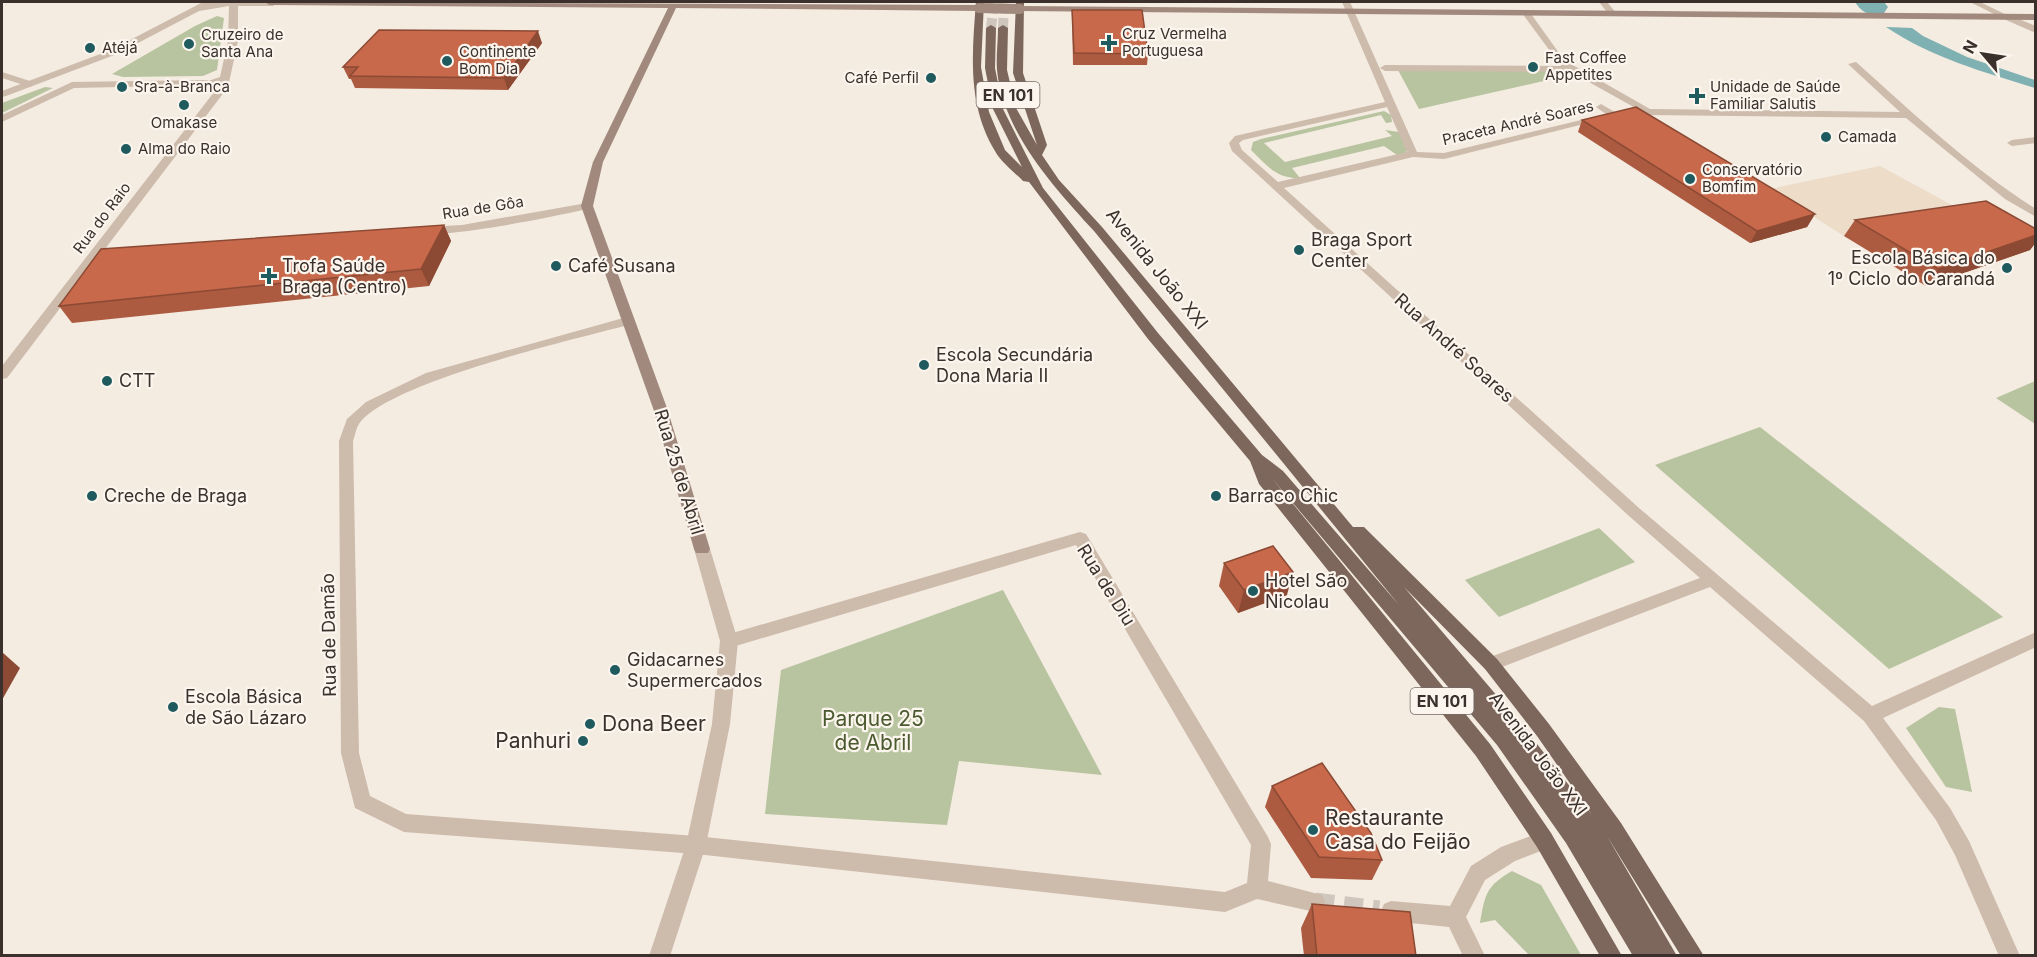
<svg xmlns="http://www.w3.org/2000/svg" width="2037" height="957" font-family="Inter,sans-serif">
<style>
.green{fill:#b8c4a0}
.plaza{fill:#ecdcc8}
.water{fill:#7fb0b2}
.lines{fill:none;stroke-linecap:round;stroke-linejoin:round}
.river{fill:#7fb0b2;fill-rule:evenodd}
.minor-tunnel{stroke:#cfc6bd;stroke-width:19;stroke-dasharray:19 10;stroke-linecap:butt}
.primary-tunnel{stroke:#cfc6bd;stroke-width:10;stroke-dasharray:10 4.5;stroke-linecap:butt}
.pedestrian{fill:#cdbbac;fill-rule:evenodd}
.minor{fill:#cdbbac;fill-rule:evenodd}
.tertiary{fill:#cdbbac;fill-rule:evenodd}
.secondary{fill:#a18a7d;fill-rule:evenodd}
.primary{fill:#7d675c;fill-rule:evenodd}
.secondary-bridge{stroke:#a18a7d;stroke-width:10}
.wall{fill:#ac5a40}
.shaded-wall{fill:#8c4a34}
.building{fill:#c8694b;stroke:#8c4a34;stroke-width:1.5}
.poi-dot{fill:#1f5a5e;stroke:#fbf5ee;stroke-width:2}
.labels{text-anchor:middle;stroke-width:4.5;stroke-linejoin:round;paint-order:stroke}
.far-poi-label{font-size:15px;fill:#3b302b;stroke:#fbf5ee;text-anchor:start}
.far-street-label{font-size:15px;fill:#3b302b;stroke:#fbf5ee}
.shield{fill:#fbf5ee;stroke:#756b66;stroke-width:1.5}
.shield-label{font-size:16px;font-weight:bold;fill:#3b302b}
.poi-label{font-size:18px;fill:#3b302b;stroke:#fbf5ee;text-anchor:start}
.street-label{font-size:18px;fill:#3b302b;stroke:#fbf5ee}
.near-park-label{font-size:21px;fill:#4a5a2e;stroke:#fbf5ee}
.near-poi-label{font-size:21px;fill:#3b302b;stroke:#fbf5ee;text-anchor:start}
</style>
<rect width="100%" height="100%" fill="#f4ebe1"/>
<g class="green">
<polygon points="217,16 224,18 217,70 203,76 123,77 112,74 195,26"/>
<polygon points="1398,70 1549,71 1557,78 1419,109"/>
<polygon points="45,87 53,88 2,113 2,103"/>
<path d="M 1384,111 L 1391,115 L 1392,122 L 1386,123 L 1381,115 L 1264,143 L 1285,162 L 1392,136 L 1385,130 L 1399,132 L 1407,149 L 1406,153 L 1397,155 L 1384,146 L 1292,168 L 1300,178 C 1277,179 1267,166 1251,150 L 1253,142 L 1261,139 Z"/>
<polygon points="2035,381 2035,424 1996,398"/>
<polygon points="1760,427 2003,617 1889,669 1655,465"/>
<polygon points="1599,528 1635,562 1499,617 1465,580"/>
<polygon points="1003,590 1102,775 959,761 947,825 765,814 781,670"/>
<polygon points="1939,707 1955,709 1972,792 1946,787 1906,728"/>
<path d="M 1512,871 L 1541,885 L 1581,955 L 1529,955 L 1495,920 L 1480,923 C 1485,894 1486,886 1512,871 Z"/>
</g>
<polygon class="plaza" points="1880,166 1974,217 1844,236 1770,189"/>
<path class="water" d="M 1886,27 L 1912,28 L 1923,36 L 1967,57 L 2035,80 L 2035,88 C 1984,72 1932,58 1886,27 Z"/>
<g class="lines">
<path class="river" d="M 1855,2 L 1884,2 L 1888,7 L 1884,13 C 1870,16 1863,14 1855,2 Z"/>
<polyline class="minor-tunnel" points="1315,902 1379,910"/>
<g class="primary-tunnel">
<polyline points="991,28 994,2"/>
<polyline points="1003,28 1004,2"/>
</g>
<polygon class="pedestrian" points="207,80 212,83 210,85 74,88 2,122 2,115 72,82"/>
<g class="minor">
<path d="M 1342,2 L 1350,2 L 1417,152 L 1444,153 L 1606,114 L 1596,107 L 1601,104 L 1620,115 L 1444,159 L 1413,157 L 1284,188 L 1639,508 L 1872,706 L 2036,632 L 2036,647 L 1883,718 L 1950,808 L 1969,841 L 2020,956 L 1999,956 L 1955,855 L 1936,820 L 1864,721 L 1710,587 L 1497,669 L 1491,671 L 1485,669 L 1482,664 L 1485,659 L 1700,578 L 1629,516 L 1232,151 L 1229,143 L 1235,136 L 1385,102 ZM 1387,107 L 1407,152 L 1278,182 L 1242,150 L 1239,143 L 1243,140 Z"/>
<polygon points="1599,2 1607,2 1617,14 1616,16 1610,16"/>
<path d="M 1526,10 L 1529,11 L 1564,60 L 1650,109 L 1900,112 L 1848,64 L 1856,62 C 1913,113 1971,168 2036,209 L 2036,217 L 2005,199 L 1906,118 L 1648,115 L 1571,72 L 1385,71 L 1380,68 L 1385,65 L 1561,66 L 1522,13 Z"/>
<polygon points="2009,15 2036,26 2036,33 2006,20 2005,18"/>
<polygon points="2,72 33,82 35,84 30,87 2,78"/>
<polygon points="2036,137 2036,143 2012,146 2007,143 2012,140"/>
<path d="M 627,317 L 632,318 L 633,321 L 632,324 C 576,339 388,382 359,424 C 356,428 355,436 353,441 L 359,753 L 370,796 L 406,814 L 696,836 L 1225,892 L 1247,883 L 1251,845 L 1076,545 L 729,648 L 723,646 L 720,641 L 723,636 L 729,634 L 1080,532 L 1086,534 L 1268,837 L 1271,844 L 1268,881 L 1322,895 L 1325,902 L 1322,909 L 1315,912 L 1257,899 L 1225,912 L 696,854 L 404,832 L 355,808 L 341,753 L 339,441 L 347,419 L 366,402 L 426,373 Z"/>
<polygon points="1544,831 1551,833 1554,840 1551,847 1515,861 1485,880 1466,917 1485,956 1463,956 1449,927 1391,921 1384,918 1381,911 1384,904 1391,901 1450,906 1471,866 1501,847"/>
</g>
<g class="tertiary">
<polygon points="203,2 277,3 273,6 238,6 238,41 228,87 7,378 2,379 2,366 218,87 219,83 207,86 202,83 220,77 228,41 229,6 199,11 117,54 6,96 2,97 2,91 111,50"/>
<polygon points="1970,2 1980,2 2013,18 2006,20"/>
<path d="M 587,203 L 591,204 L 591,208 C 567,214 433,242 420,231 L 426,227 L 462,225 Z"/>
<polygon points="702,543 708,545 710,549 738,641 730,724 706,845 670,956 649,956 686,845 712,724 720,641 694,549 696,545"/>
</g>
<g class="secondary">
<polygon points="265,2 979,5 983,8 979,11 676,8 603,162 593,206 667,408 710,549 708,553 696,553 694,549 653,408 581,206 593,162 668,8 269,5"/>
<polygon points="1020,6 2036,14 2036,20 1017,11 1017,7"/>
</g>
<path class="primary" d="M 976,2 L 984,2 L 981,67 L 989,112 L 1005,150 L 1022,167 L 993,109 L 985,68 L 986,28 L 991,25 L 996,28 L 995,68 L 1003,109 L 1043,188 L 1158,333 L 1262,455 L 1283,471 L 1399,605 L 1094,231 C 1054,187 1003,132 997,70 C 996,56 998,42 998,28 L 1003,25 L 1008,28 L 1007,70 L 1016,108 L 1037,145 L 1013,73 L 1016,2 L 1024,2 L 1023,73 L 1047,145 L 1042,155 L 1059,180 L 1102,227 L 1353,527 L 1364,527 L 1497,659 L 1549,724 L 1621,823 L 1704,956 L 1681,956 L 1607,836 L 1677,956 L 1633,956 L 1566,843 L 1497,745 L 1271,477 L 1490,744 L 1551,833 L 1622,956 L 1600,956 L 1537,847 L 1476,756 L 1259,484 L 1250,461 L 1148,339 L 1029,182 L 1023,181 C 1014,172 1001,162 995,151 C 967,104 972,54 976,2 ZM 1404,587 L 1485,669 L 1537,736 L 1592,815 L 1527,731 Z"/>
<polyline class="secondary-bridge" points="979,8 1020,9"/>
</g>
<g class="wall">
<polygon points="1072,10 1148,54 1147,65 1073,65"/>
<polygon points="542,43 508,90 355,88 351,79 349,79 343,67"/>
<polygon points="1582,120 1815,214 1807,227 1750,243 1578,132"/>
<polygon points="1855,220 2036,229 2036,242 2030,250 1926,286 1844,236"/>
<polygon points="444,225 451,241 429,286 72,323 59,306"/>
<polygon points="1224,563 1287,595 1238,613 1219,586"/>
<polygon points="1272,786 1382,860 1372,880 1311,878 1265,807"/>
<polygon points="1312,904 1416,956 1304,956 1301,928"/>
</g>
<g class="shaded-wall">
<polygon points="538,31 542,43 508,90 504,78"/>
<polygon points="1815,214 1807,227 1750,243 1757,231"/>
<polygon points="444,225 451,241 429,286 421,269"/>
<polygon points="2036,235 2036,242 2030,250 1926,286 1938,269"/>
<polygon points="1293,572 1287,595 1238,613 1244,590"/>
<polygon points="2,652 20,668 2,700"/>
</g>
<g class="building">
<polygon points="1072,10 1142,10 1148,54 1074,53"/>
<polygon points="379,30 538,31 504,78 350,76 358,67 343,67"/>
<polygon points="1636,107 1815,214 1757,231 1582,120"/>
<polygon points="1986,201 2036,229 2036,235 1938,269 1855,220"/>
<polygon points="444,225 421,269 59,306 101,249"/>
<polygon points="1273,546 1293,572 1244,590 1224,563"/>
<polygon points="1322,763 1371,833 1382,860 1319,857 1272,786"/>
<polygon points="1312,904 1410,912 1416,956 1317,956"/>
</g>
<g class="poi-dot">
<path d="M1106 34h6v6h6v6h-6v6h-6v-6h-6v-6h6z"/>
<circle cx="189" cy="44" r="6"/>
<circle cx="90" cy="48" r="6"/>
<circle cx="447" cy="61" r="6"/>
<circle cx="1533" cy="67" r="6"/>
<circle cx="931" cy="78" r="6"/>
<circle cx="122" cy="87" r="6"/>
<path d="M1694 87h6v6h6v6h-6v6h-6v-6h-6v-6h6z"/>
<circle cx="184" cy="105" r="6"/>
<circle cx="1826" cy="137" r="6"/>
<circle cx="126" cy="149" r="6"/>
<circle cx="1690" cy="179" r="6"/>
<circle cx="1299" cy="250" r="6"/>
<circle cx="556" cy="266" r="6"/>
<circle cx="2007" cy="268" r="6"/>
<path d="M266 267h6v6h6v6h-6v6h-6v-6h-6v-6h6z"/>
<circle cx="924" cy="365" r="6"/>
<circle cx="107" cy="381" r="6"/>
<circle cx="92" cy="496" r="6"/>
<circle cx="1216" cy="496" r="6"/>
<circle cx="1253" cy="591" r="6"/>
<circle cx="615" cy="670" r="6"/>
<circle cx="173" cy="707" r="6"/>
<circle cx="590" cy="724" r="6"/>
<circle cx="583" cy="741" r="6"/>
<circle cx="1313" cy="830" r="6"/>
</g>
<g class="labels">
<g class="far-poi-label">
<text x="1122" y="39">Cruz Vermelha<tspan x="1122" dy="17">Portuguesa</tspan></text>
<text x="201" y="40">Cruzeiro de<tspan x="201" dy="17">Santa Ana</tspan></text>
<text x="102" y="53">Atéjá</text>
<text x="459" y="57">Continente<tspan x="459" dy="17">Bom Dia</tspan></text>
<text x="1545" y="63">Fast Coffee<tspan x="1545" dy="17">Appetites</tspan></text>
<text x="919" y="83" text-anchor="end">Café Perfil</text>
<text x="134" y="92">Sra-à-Branca</text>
<text x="1710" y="92">Unidade de Saúde<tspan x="1710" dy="17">Familiar Salutis</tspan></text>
<text x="184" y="128" text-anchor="middle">Omakase</text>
<text x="1838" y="142">Camada</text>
<text x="138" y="154">Alma do Raio</text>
<text x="1702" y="175">Conservatório<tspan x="1702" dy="17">Bomfim</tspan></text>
</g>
<g class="far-street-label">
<text transform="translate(1518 123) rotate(-13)" y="5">Praceta André Soares</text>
<text transform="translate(483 208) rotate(-9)" y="5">Rua de Gôa</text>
<text transform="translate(102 218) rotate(-53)" y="5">Rua do Raio</text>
</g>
<g class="shield">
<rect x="976.5" y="82" width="63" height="26" rx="4.5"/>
<rect x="1410.5" y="688" width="63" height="26" rx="4.5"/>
</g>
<g class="shield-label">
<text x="1008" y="101">EN 101</text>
<text x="1442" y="707">EN 101</text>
</g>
<g class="poi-label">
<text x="1311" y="246">Braga Sport<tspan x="1311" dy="21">Center</tspan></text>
<text x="1995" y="264" text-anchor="end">Escola Básica do<tspan x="1995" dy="21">1º Ciclo do Carandá</tspan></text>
<text x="282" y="272">Trofa Saúde<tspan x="282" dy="21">Braga (Centro)</tspan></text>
<text x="568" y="272">Café Susana</text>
<text x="936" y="361">Escola Secundária<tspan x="936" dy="21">Dona Maria II</tspan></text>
<text x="119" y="387">CTT</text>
<text x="104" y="502">Creche de Braga</text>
<text x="1228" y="502">Barraco Chic</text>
<text x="1265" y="587">Hotel São<tspan x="1265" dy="21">Nicolau</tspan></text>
<text x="627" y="666">Gidacarnes<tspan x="627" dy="21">Supermercados</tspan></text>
<text x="185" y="703">Escola Básica<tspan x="185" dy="21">de São Lázaro</tspan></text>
</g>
<g class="street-label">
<text transform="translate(1157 269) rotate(51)" y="6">Avenida João XXI</text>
<text transform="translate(1454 348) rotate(42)" y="6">Rua André Soares</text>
<text transform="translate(679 472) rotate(73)" y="6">Rua 25 de Abril</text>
<text transform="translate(1106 585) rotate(58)" y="6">Rua de Diu</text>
<text transform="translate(329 635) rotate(-91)" y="6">Rua de Damão</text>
<text transform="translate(1538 754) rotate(53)" y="6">Avenida João XXI</text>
</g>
<g class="near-park-label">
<text x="873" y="726">Parque 25<tspan x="873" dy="24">de Abril</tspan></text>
</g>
<g class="near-poi-label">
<text x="602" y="731">Dona Beer</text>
<text x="571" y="748" text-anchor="end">Panhuri</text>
<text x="1325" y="825">Restaurante<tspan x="1325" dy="24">Casa do Feijão</tspan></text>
</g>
</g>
<rect width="2037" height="957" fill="none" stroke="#3b302b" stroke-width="6"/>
<g transform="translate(1983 54) rotate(299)" stroke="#fbf5ee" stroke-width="4.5" paint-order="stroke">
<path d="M0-4.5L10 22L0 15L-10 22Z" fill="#3b302b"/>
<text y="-9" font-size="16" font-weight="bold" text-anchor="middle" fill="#3b302b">N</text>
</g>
</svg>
